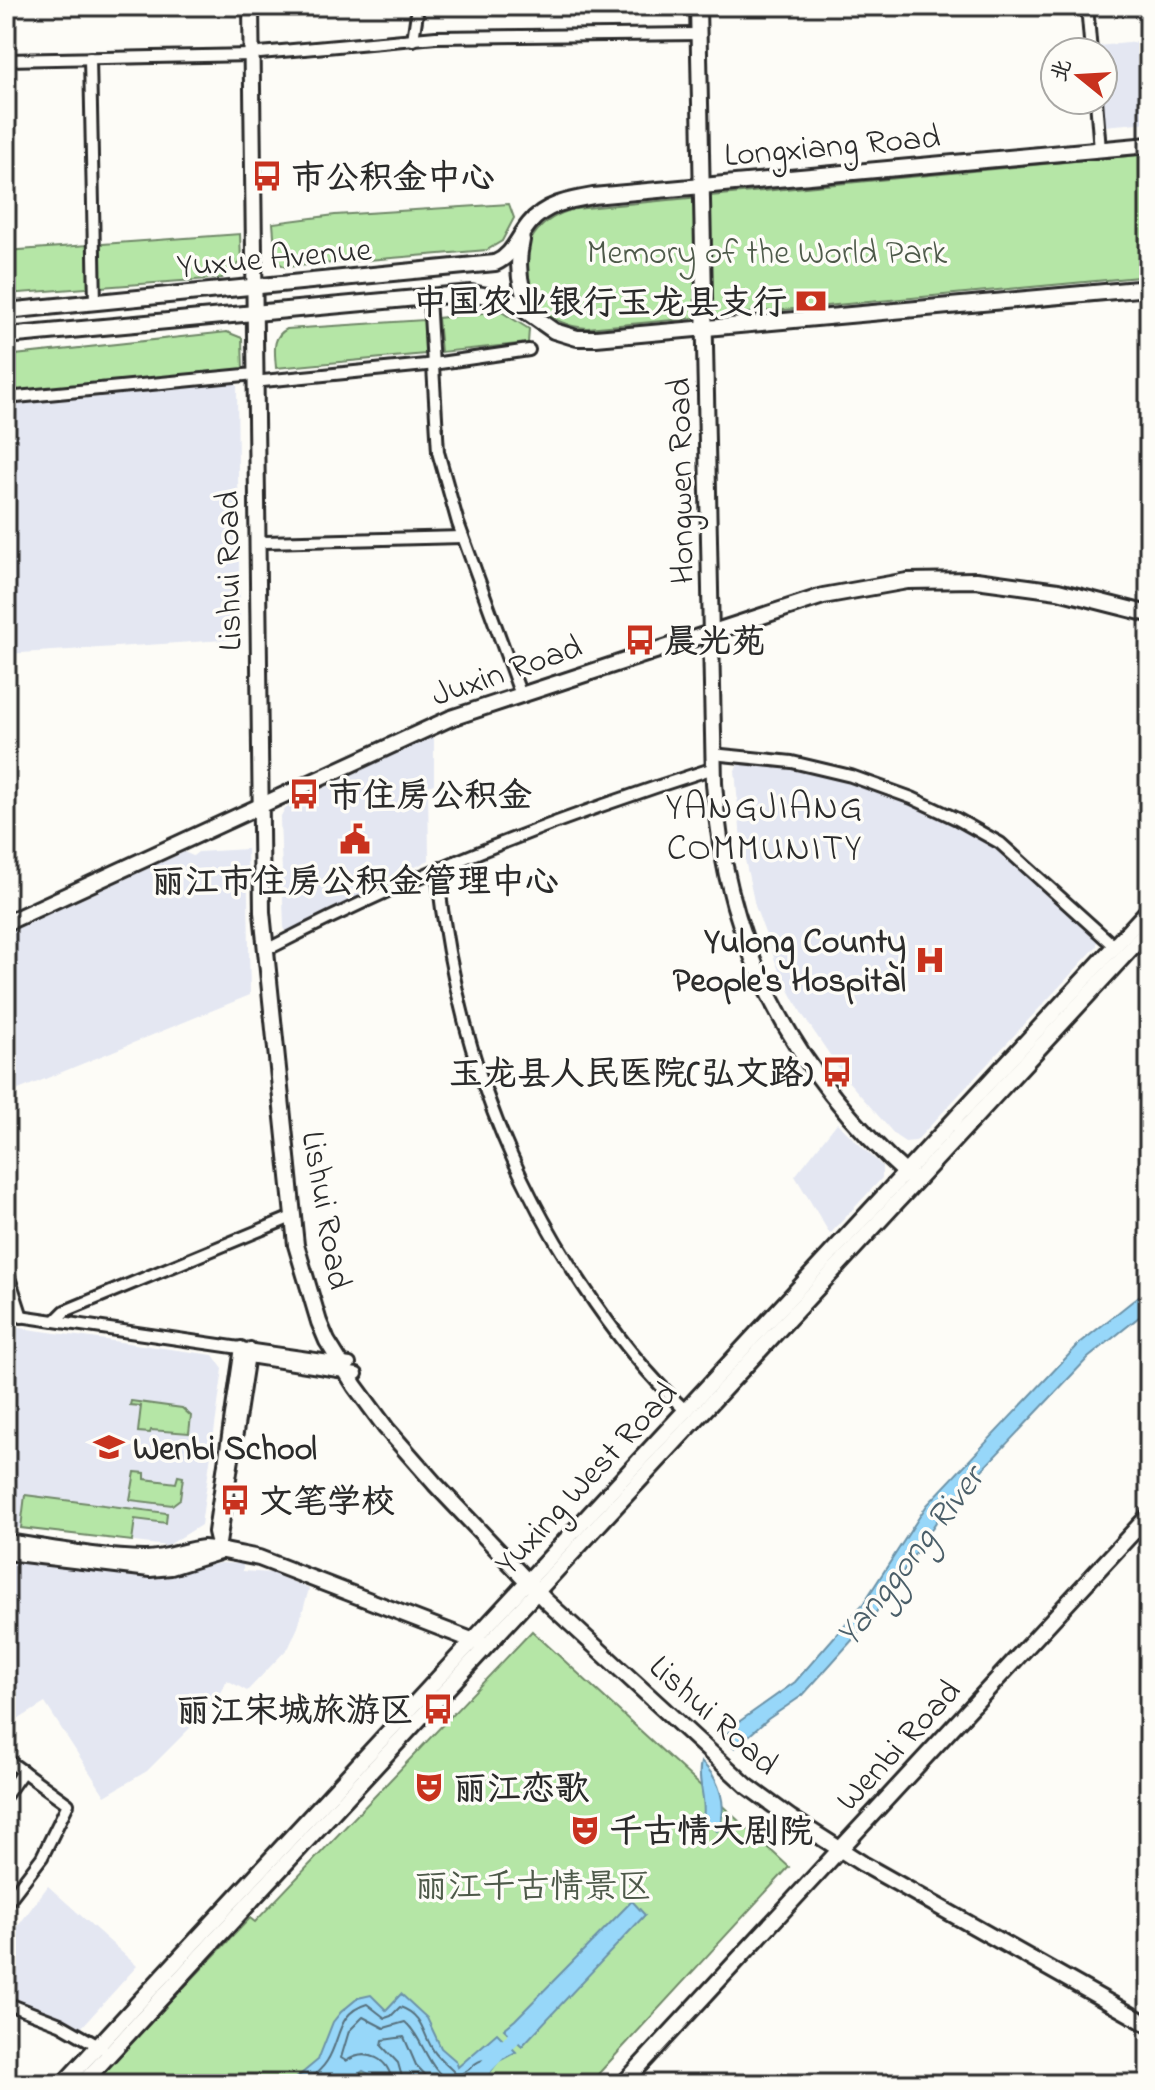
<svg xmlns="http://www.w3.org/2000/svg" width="1155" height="2090" font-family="'Indie Flower','LXGW WenKai TC',sans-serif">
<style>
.built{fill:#e4e7f2}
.green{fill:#b5e6a6;stroke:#708868;stroke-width:2}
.water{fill:#97d7f9;stroke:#6c92a7;stroke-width:2}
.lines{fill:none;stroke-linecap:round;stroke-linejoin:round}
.shore{stroke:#56707d;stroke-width:2}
.river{stroke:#97d7f9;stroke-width:14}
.street-casing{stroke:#2b2b2b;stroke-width:16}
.secondary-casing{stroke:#2b2b2b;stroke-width:20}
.street{stroke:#fdfcf7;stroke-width:10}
.secondary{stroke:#fdfcf7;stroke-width:14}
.labels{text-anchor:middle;stroke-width:7;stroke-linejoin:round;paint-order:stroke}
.street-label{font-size:34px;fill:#2b2b2b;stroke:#fdfcf7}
.poi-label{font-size:34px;font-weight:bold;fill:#2b2b2b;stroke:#fdfcf7;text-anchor:start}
.park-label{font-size:34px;fill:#4e5a4a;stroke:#fdfcf7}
.neighbourhood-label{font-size:36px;letter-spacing:2px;fill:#2b2b2b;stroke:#fdfcf7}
.water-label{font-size:36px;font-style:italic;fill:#4b5f69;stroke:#fdfcf7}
</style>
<rect width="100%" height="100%" fill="#fdfcf7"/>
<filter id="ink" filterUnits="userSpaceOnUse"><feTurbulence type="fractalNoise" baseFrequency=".0125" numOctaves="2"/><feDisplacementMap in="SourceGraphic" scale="16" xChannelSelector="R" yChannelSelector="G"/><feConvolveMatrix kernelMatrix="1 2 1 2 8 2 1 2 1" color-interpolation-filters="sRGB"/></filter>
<g filter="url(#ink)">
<g class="built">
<polygon points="1149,41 1149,122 1104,126 1103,52 1097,52 1097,46"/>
<polygon points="231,381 237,385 240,639 6,654 6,405"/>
<polygon points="434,732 434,784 428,786 429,860 286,933 284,927 280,818 285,808"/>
<polygon points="746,763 791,769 847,781 887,795 954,825 996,849 1097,940 1097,946 916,1141 905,1142 896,1136 847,1080 802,1014 779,971 755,906 741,841 735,770 738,765"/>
<polygon points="247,849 250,995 6,1095 6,933 184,852 193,856 198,852"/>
<polygon points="837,1123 882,1166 882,1178 830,1234 795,1176"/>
<polygon points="6,1326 213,1355 223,1369 201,1525 167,1546 6,1526"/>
<polygon points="6,1558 151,1577 221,1563 243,1564 243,1571 272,1573 309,1589 298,1627 289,1647 247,1691 227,1680 213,1705 147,1771 105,1796 45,1703 6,1727"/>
<polygon points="48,1886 137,1966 81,2028 23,2002 6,1998 6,1942"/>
</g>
<g class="green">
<path d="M 1149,154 L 1149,276 L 587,328 C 510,322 500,227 575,209 Z"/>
<polygon points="509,204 514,218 502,241 487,250 285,267 276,261 273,223 335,215"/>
<polygon points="240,234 241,262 222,278 6,294 6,251"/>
<polygon points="500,311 529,329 528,343 441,352 438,318"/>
<path d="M 424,320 L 425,354 L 276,368 C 275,352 271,337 287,329 Z"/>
<polygon points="227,332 242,338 243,370 6,393 6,356"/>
<polygon points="131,1401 182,1408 191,1416 189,1433 151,1430 150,1433 138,1432 141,1406 130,1405"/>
<polygon points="135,1472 145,1473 145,1479 176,1483 178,1476 183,1477 180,1499 172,1505 130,1500"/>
<polygon points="25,1495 167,1513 166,1523 135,1519 132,1541 21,1528"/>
<polygon points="532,1631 789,1867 589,2084 92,2084 250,1918 255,1922"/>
</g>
<g class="water">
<polygon points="1149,1288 1149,1309 1088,1358 944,1510 873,1617 803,1695 768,1719 735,1748 724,1738 733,1726 795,1682 863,1604 927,1505 1080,1343"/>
<path d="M 701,1762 C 719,1777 730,1808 717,1831 L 703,1819 C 707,1799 696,1779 701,1762 Z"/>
<polygon points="632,1901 645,1915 522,2046 504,2029 515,2020"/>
<polygon points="401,1994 427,2018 441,2048 456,2061 458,2067 497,2033 516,2052 499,2061 481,2084 374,2084 369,2074 363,2071 356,2076 351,2084 289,2084 318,2060 333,2022 341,2012 358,1998 371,1995 386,2010"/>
</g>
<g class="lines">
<g class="shore">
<path d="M 303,2084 C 312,2077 321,2071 327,2061 C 341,2040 336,2013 367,2004 L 385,2018 L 391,2016 L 400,2007 C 426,2016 422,2037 436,2054 C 442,2061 449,2067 455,2073 C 469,2076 473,2060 484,2060 L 486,2065 L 477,2077 L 475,2084"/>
<path d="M 392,2084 C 390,2058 367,2048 346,2061 L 341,2058 L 349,2031 L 363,2017 L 384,2028 L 405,2022 C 425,2039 427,2074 456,2084"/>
<polyline points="404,2084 398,2063 382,2046 383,2040 404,2037 416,2065 434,2084"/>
</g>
<polyline class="river" points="469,2084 524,2027"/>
<g class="street-casing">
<g id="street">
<polyline points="1087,6 1091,52"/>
<polyline points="413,40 418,6"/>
<polyline points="260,53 436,37 699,34"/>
<polyline points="90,58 95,303"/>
<polyline points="6,60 252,55"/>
<polyline points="1096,100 1100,150"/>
<polyline points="429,297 438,452 458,523 518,687"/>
<polyline points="263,381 426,365 529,350"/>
<polyline points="6,398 255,374"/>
<polyline points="264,542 463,537"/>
<polyline points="722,755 792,762 851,776 912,798 957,819 1000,843 1114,946"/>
<path d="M 437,870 C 454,1024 497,1155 582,1284 C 612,1330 646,1374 686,1411"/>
<path d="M 274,946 C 414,873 563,816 714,768"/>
<polyline points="6,1268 22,1317"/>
<polyline points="6,1314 350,1364"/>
<polyline points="55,1321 65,1311 292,1217"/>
<polyline points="243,1356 357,1374"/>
<polyline points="219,1550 250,1348"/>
<polyline points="219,1552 214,1532 241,1347"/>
<polyline points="6,1759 68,1804 42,1857 6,1904"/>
<polyline points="6,1795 23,1771"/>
<polyline points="6,2003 60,2024 102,2048"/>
</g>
</g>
<g class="secondary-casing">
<g id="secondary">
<polyline points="251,6 262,912 296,1245 319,1322 327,1341 355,1386 386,1428 435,1484 546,1601 747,1786 791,1818 863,1864 1149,2025"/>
<path d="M 698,6 L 714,783 C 724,943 792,1072 911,1178"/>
<path d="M 522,240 C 516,266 519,290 532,313"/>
<path d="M 6,311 L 495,263 C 513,255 517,239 529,224 C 545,204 570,200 593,196 L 1149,145"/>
<polyline points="6,336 471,293 510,300 554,331 577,338 596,338 1149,288"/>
<polyline points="6,923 451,718 823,596 907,581 976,580 1058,591 1149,614"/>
<path d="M 6,1542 C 51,1548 97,1558 143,1559 C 165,1560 183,1550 204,1548 C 213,1548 248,1556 259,1558 L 482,1644"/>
<polyline points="6,1552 150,1569 171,1567 219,1552"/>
<polyline points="63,2084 1149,909"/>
<polyline points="82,2084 1149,929"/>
<polyline points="623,2084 1149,1515"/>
</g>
</g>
<use href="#street" class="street"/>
<use href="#secondary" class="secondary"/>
</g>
</g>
<defs>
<g id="bus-bare" transform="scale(2.4)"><path d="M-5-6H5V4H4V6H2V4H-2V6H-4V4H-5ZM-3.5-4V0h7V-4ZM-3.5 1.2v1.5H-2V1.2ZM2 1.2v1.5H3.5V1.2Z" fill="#c8321e" stroke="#fdfcf7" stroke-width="2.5" paint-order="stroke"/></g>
<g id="bank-bare" transform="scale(2.4)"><path d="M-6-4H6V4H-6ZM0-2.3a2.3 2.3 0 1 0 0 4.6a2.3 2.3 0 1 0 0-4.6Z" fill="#c8321e" stroke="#fdfcf7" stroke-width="2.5" paint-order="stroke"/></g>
<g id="civic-bare" transform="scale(2.4)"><path d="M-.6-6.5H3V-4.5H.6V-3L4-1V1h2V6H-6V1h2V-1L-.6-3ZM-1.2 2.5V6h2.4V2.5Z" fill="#c8321e" stroke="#fdfcf7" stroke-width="2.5" paint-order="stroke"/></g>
<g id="hospital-bare" transform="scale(2.4)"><path d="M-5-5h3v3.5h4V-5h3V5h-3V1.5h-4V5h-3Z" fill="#c8321e" stroke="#fdfcf7" stroke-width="2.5" paint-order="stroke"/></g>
<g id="school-bare" transform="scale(2.4)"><path d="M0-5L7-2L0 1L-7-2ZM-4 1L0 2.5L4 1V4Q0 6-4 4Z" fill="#c8321e" stroke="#fdfcf7" stroke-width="2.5" paint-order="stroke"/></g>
<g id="theatre-bare" transform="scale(2.4)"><path d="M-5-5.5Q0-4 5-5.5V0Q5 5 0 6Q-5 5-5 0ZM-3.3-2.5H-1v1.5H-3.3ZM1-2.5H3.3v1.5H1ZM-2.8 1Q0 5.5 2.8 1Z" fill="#c8321e" stroke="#fdfcf7" stroke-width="2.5" paint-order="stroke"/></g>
</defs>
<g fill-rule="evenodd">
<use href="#bus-bare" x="267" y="176"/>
<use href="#bank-bare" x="811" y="301"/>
<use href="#bus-bare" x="640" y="640"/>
<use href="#bus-bare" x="304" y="794"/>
<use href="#civic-bare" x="355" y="839"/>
<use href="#hospital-bare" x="930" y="960"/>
<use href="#bus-bare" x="837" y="1072"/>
<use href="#school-bare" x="109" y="1447"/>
<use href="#bus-bare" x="235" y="1500"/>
<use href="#bus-bare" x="438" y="1709"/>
<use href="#theatre-bare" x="429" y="1787"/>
<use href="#theatre-bare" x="585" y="1830"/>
</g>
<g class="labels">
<g class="street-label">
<text transform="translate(832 144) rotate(-5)" y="12">Longxiang Road</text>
<text transform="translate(274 256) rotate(-5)" y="12">Yuxue Avenue</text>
<text transform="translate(679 481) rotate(-91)" y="12">Hongwen Road</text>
<text transform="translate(227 571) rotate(-91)" y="12">Lishui Road</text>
<text transform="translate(506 669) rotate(-19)" y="12">Juxin Road</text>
<text transform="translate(328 1210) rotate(80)" y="12">Lishui Road</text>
<text transform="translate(585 1477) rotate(-47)" y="12">Yuxing West Road</text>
<text transform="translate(715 1714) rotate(42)" y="12">Lishui Road</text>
<text transform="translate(897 1744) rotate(-47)" y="12">Wenbi Road</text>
</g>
<g class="poi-label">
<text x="291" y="188">市公积金中心</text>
<text x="787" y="313" text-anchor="end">中国农业银行玉龙县支行</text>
<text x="664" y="652">晨光苑</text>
<text x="328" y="806">市住房公积金</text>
<text x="355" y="892" text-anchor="middle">丽江市住房公积金管理中心</text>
<text x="906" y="952" text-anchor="end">Yulong County<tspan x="906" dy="39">People's Hospital</tspan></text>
<text x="813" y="1084" text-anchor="end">玉龙县人民医院(弘文路)</text>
<text x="133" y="1459">Wenbi School</text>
<text x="259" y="1512">文笔学校</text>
<text x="414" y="1721" text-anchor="end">丽江宋城旅游区</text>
<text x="453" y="1799">丽江恋歌</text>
<text x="609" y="1842">千古情大剧院</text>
</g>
<g class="park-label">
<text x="767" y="263">Memory of the World Park</text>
<text x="533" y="1897">丽江千古情景区</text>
</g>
<g class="neighbourhood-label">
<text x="765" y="818">YANGJIANG<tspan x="765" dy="41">COMMUNITY</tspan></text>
</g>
<g class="water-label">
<text transform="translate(908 1555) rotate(-52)" y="13">Yanggong River</text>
</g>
</g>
<rect width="1155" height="2090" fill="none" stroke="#fdfcf7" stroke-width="32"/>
<rect x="16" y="16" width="1123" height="2058" fill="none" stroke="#2b2b2b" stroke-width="3" filter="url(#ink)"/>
<g transform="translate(1079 76) rotate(288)"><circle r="38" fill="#fdfcf7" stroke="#a9a8a5" stroke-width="2"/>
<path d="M0-6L14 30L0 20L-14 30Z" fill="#c8321e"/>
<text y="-12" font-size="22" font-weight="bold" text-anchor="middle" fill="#2b2b2b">北</text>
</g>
</svg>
